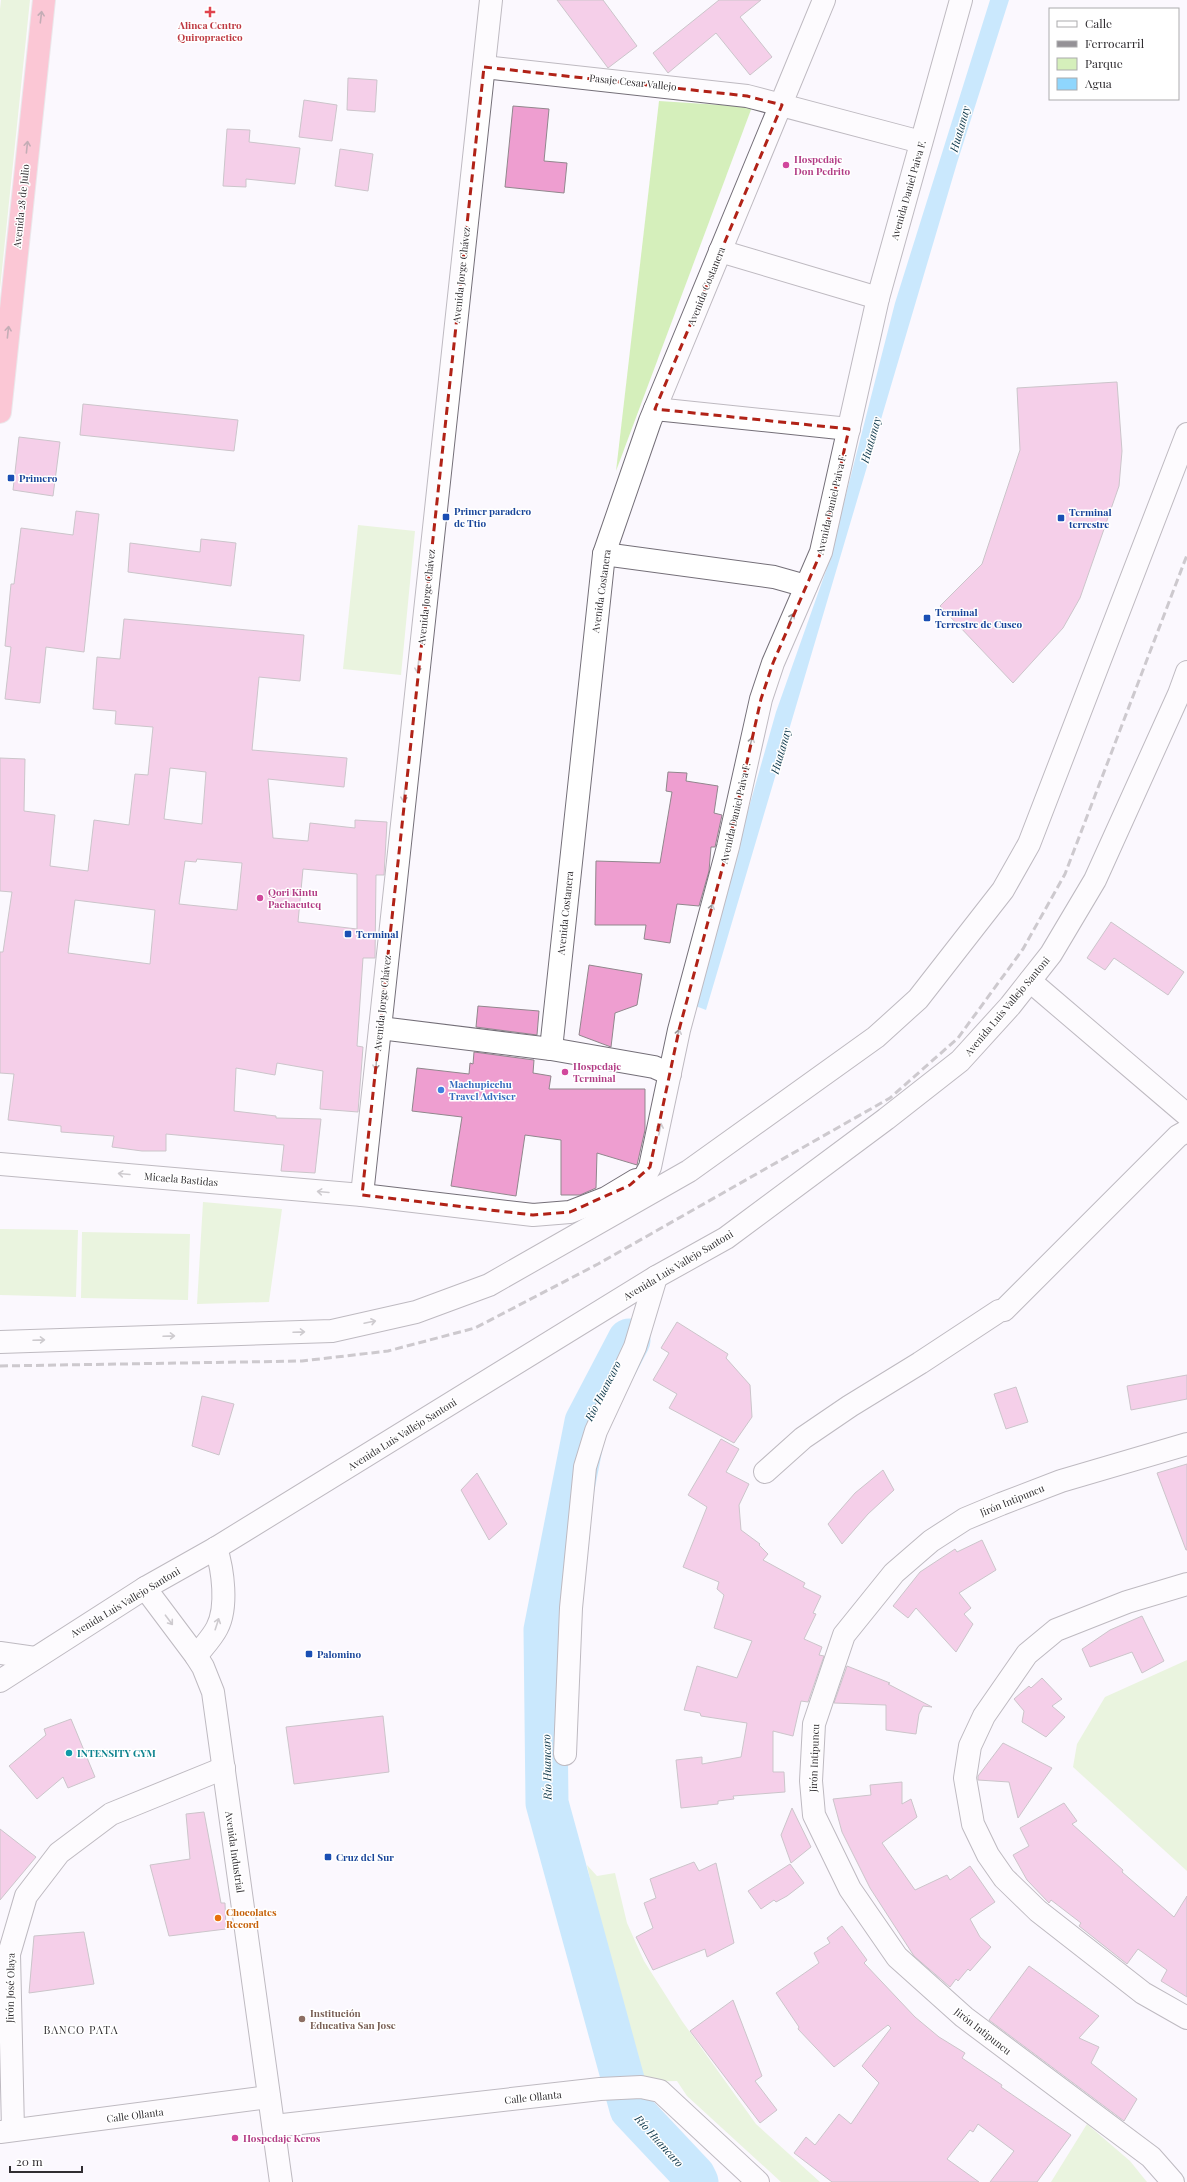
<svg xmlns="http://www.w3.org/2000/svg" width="1187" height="2182" font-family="'Playfair Display',serif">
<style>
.green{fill:#d5efbb}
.water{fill:#8fd6fd}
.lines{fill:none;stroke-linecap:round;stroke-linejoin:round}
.river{stroke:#8fd6fd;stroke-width:43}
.building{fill:#ee9ed0;stroke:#91878d;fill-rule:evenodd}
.minor-casing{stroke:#746f78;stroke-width:24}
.highway-casing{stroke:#d6d5d6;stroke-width:24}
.minor{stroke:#fff;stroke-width:22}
.highway{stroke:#fb8ca5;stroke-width:22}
.rail{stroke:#949196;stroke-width:3;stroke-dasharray:8 4;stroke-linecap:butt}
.oneway{stroke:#81535f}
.oneway2{stroke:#989698}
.marked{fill:none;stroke:#b12217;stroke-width:3;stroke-dasharray:8 5;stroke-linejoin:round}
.health-dot{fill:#e0444e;stroke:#fff;stroke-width:1.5}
.hotel-dot{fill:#d1479c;stroke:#fff;stroke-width:1.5}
.transit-dot{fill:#1a4fb4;stroke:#fff;stroke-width:1.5}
.shop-dot{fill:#3f7fe0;stroke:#fff;stroke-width:1.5}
.culture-dot{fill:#0f9aa8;stroke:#fff;stroke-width:1.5}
.food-dot{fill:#e8710a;stroke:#fff;stroke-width:1.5}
.education-dot{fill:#8d6e63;stroke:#fff;stroke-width:1.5}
.labels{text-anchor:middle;stroke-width:3;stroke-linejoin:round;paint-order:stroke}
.health-label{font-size:10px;font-weight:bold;fill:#be3a42;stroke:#fff}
.street-label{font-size:10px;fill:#302d31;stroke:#fff}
.hotel-label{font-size:10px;font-weight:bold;fill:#b23c85;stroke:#fff;text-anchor:start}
.transit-label{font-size:10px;font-weight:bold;fill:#164399;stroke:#fff;text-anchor:start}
.shop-label{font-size:10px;font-weight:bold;fill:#366cbe;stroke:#fff;text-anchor:start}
.culture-label{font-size:10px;font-weight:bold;fill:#0d838f;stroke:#fff;text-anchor:start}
.food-label{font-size:10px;font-weight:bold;fill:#c56008;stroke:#fff;text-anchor:start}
.education-label{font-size:10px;font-weight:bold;fill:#785e54;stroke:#fff;text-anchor:start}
.water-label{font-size:11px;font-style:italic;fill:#0a3548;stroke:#fff}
.neighbourhood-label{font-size:11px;letter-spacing:1px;fill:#302d31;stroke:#fff}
</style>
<rect width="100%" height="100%" fill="#fbf8fe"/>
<g class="green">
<polygon points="1,0 30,0 0,289 0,9"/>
<polygon points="659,101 752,107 616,471"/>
<polygon points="358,525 415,531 401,675 343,669"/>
<polygon points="203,1202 282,1209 269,1302 197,1304"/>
<polygon points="0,1229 78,1230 76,1297 0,1295"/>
<polygon points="82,1232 190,1234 188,1300 81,1298"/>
<polygon points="1187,1660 1187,1871 1073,1767 1077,1744 1105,1697"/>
<polygon points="587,1865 597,1876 615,1873 627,1923 644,1961 682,2021 756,2124 820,2182 781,2182 687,2096 677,2081 635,2082"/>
<polygon points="1087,2124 1130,2161 1147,2182 1051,2182"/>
</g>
<polygon class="water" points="990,0 1009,0 957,163 706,1010 693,1005 776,712 828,565 895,303"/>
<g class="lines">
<polyline class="river" points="629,1340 586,1422 545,1630 547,1803 631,2109 694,2176 697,2182"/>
</g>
<g class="building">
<polygon points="557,0 603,0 637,46 608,68"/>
<polygon points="719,0 761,0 740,17 772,57 750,75 716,33 668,73 653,53"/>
<polygon points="348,78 377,80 375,112 347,110"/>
<polygon points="304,100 337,105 332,141 299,137"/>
<polygon points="513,106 549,109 544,161 567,163 564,193 505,187"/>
<polygon points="227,129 250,130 249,142 300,148 295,184 246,179 246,187 223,186"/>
<polygon points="340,149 373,154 368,191 335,186"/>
<polygon points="1117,382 1122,451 1119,486 1080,598 1063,628 1013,683 940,606 982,564 1020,450 1017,388"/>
<polygon points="83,404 238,420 234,451 80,435"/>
<polygon points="19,437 60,442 53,496 13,490"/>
<polygon points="76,511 99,514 84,652 46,647 40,703 5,699 11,647 5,646 11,584 14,584 21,528 73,535"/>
<polygon points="201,539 236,543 231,586 128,572 130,543 200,552"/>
<path d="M 124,619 L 304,635 L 300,681 L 259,677 L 252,750 L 347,758 L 344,787 L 268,779 L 273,838 L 308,841 L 310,823 L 355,828 L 355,820 L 387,822 L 384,875 L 376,875 L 375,958 L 363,958 L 357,1046 L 363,1047 L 358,1112 L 320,1109 L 323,1071 L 277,1063 L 275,1075 L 236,1068 L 234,1111 L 276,1116 L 276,1118 L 321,1119 L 315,1173 L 281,1171 L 284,1145 L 166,1134 L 166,1151 L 142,1151 L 112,1147 L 114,1136 L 61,1132 L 61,1126 L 8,1120 L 14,1074 L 0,1073 L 0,952 L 3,952 L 12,892 L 0,891 L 0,758 L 25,759 L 24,811 L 55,815 L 50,866 L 88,871 L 94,820 L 129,825 L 135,774 L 148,775 L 153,727 L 115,724 L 116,711 L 93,709 L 97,657 L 120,659 ZM 170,768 L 206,772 L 202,824 L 164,819 ZM 197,859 L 242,863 L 237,910 L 179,904 L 185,861 L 196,862 ZM 303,869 L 357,874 L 357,929 L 298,922 ZM 75,900 L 155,910 L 150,964 L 68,953 Z"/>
<polygon points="668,772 687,773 686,781 718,786 714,813 722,815 715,847 711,847 709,871 699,906 677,904 670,943 644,939 646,925 595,925 596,861 660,863 672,792 666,791"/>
<polygon points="1111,922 1184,972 1168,995 1114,958 1105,970 1087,958"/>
<polygon points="589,965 642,974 637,1005 615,1013 611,1047 579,1035"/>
<polygon points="478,1006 539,1011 537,1035 476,1027"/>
<polygon points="474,1052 534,1060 533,1073 551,1076 549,1089 645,1089 645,1130 637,1165 597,1153 596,1188 580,1195 561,1195 561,1140 525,1135 516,1196 451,1186 462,1117 412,1111 417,1068 469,1074 470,1063 473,1064"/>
<polygon points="677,1322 728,1354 726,1358 750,1385 752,1417 734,1443 669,1408 677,1394 653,1380 669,1353 661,1348"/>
<polygon points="1187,1375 1187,1399 1131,1410 1127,1386"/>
<polygon points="1016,1387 1028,1422 1006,1429 994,1394"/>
<polygon points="202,1396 234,1404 219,1455 192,1446"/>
<polygon points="721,1439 739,1449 726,1472 749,1484 739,1505 741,1530 760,1544 759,1545 768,1554 763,1560 805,1583 803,1587 821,1596 813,1613 816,1614 804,1639 822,1647 819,1655 824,1656 808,1702 801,1701 793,1736 773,1731 773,1772 784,1772 785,1792 733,1796 734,1799 718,1801 718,1804 681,1808 676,1760 702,1757 702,1764 741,1757 747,1723 701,1716 700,1713 684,1710 697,1666 737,1678 752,1641 714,1628 724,1595 717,1589 719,1582 683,1567 707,1507 688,1495"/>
<polygon points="1187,1464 1187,1550 1186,1550 1157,1473"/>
<polygon points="883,1470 894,1490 868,1514 842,1544 828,1524 855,1493"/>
<polygon points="477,1473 507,1524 489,1540 461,1490"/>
<polygon points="982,1540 996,1570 959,1593 971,1608 964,1614 973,1624 956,1652 916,1608 908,1618 893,1606 920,1572 955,1549 957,1552"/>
<polygon points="1142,1616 1164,1661 1142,1673 1132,1652 1090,1667 1082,1649 1110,1630"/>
<polygon points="847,1666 890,1683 888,1684 932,1707 923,1706 919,1714 916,1734 886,1730 886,1705 834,1703"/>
<polygon points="1042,1678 1062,1699 1052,1706 1065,1717 1046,1737 1022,1722 1024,1711 1014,1699 1029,1686 1031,1688"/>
<polygon points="383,1716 389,1772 294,1784 286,1727"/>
<polygon points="71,1719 95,1777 68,1788 63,1777 37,1799 9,1766 46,1735 44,1729"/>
<polygon points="1003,1743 1052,1768 1018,1818 1009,1782 978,1780 978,1776"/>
<polygon points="902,1782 902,1804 911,1799 917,1817 882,1843 915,1890 947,1875 950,1880 970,1866 995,1902 970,1919 980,1937 991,1947 970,1971 968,1969 958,1981 956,1979 950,1987 914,1956 870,1888 842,1832 833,1799 871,1795 870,1785"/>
<polygon points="1064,1803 1077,1821 1072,1824 1123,1870 1122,1872 1174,1917 1187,1896 1187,1997 1161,1981 1167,1970 1138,1949 1127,1964 1079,1926 1081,1923 1051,1900 1049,1903 1027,1880 1013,1855 1029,1846 1020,1828"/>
<polygon points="792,1808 811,1847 791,1863 781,1835"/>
<polygon points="204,1812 221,1903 225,1903 226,1929 169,1936 150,1865 190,1859 186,1814"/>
<polygon points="0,1829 36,1857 0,1900"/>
<polygon points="694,1862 699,1871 716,1863 734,1943 707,1957 705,1949 653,1970 636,1937 653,1928 644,1903 656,1898 650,1879"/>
<polygon points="790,1864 804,1883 787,1896 776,1902 774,1900 761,1909 748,1891"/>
<polygon points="842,1926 867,1960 864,1963 915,2017 939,2037 965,2053 962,2058 1002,2085 1001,2087 1071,2135 1037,2182 990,2182 1014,2151 978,2124 973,2132 970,2130 947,2159 979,2182 832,2182 794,2153 806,2137 815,2145 839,2114 851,2124 879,2083 862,2066 891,2028 888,2025 834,2067 798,2029 799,2027 776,1993 819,1963 814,1953 830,1943 827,1938"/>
<polygon points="84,1932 94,1984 29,1993 34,1936"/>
<polygon points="1029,1966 1099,2016 1079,2038 1099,2047 1091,2063 1137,2099 1124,2121 989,2020"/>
<polygon points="733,2000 762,2076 755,2081 777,2110 760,2123 690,2031"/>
</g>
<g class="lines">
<g class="minor-casing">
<g id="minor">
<polyline points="484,67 747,96 921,142"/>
<polyline points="720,251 878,298"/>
<polyline points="655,409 849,429"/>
<polyline points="604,554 774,577 806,586"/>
<polyline points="1030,981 1187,1115"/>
<polyline points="380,1028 551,1049 604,554 650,421 824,0"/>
<polyline points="551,1049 654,1067 670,1074"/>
<polyline points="0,1164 362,1195 533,1215 570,1212 606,1198 636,1180"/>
<polyline points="362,1195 491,0"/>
<polyline points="624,1204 639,1187 650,1167 679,1030 728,847 761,699 773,663 821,552 878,298 961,0"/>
<polyline points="0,1342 332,1331 416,1312 489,1285 689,1171 876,1037 918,999 1003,890 1029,844 1187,434"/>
<polyline points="765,1472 803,1438 850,1406 920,1363 999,1311 1004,1310 1178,1136 1187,1131"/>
<polyline points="1187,1584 1127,1602 1056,1630 1027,1654 984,1716 970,1746 965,1778 973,1824 988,1855 1004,1878 1038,1911 1143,1993 1187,2018"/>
<polyline points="145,1588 196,1656 203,1667 213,1692 281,2182"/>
<polyline points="0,1653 35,1658"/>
<path d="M 196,1656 C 203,1647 212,1638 217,1628 C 228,1607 223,1570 216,1548"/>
<polyline points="0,1681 145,1588 216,1548 656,1277 726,1238 886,1119 960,1061 1010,1006 1051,954 1095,880 1179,694 1187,672"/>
<polyline points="565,1754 571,1608 585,1467 596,1431 635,1347 656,1277"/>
<polyline points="274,2126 600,2089 641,2087 660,2091 758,2182"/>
<polyline points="13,2130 9,1954 26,1896 59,1853 111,1814 224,1768"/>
<polyline points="0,2132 269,2097"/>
<polyline points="1173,2182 1151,2157 964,2017 897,1957 850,1889 814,1815 811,1781 814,1724 844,1635 894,1573 931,1541 965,1519 1001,1504 1061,1481 1187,1444"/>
</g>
</g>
<g class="highway-casing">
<polyline id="highway" points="0,412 44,0"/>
</g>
<use href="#minor" class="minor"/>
<use href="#highway" class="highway"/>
<polyline class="rail" points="0,1366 302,1361 388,1351 475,1328 598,1264 890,1098 958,1038 1023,949 1065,874 1187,555"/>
</g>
<defs><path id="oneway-shaft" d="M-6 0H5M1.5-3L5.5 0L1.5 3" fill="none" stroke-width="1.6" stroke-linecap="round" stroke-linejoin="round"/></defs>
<g class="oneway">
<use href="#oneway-shaft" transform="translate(41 17) rotate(-83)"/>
<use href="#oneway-shaft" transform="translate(27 147) rotate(-84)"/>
<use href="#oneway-shaft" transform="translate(8 332) rotate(-84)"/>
</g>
<g class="oneway2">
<use href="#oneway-shaft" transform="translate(791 619) rotate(-67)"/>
<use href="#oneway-shaft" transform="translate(418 667) rotate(96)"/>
<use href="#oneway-shaft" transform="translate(751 743) rotate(-77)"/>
<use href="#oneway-shaft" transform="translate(404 796) rotate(96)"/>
<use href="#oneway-shaft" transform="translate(711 910) rotate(-75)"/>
<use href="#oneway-shaft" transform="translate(678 1035) rotate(-78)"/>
<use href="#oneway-shaft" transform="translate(376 1064) rotate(96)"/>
<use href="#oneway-shaft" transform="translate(660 1129) rotate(-79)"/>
<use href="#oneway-shaft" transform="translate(124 1174) rotate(-175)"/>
<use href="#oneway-shaft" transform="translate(323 1192) rotate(-175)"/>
<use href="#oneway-shaft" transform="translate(370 1322) rotate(-12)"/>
<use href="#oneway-shaft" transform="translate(299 1332) rotate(-2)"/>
<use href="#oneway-shaft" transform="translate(169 1336) rotate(-2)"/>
<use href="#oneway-shaft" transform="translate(39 1340) rotate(-2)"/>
<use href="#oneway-shaft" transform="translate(169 1620) rotate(53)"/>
<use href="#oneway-shaft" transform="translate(217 1624) rotate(-72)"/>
</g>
<path d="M0 0H1187V2182H0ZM 484,67 L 747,96 L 782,105 L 655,409 L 849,429 L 821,552 L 773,663 L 761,699 L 728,847 L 679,1030 L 650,1167 L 630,1185 L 570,1212 L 533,1215 L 362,1195 Z" fill="#fbf8fe" fill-opacity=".55" fill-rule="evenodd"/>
<path class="marked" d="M 484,67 L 747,96 L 782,105 L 655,409 L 849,429 L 821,552 L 773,663 L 761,699 L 728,847 L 679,1030 L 650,1167 L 630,1185 L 570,1212 L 533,1215 L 362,1195 Z"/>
<path class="health-dot" d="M208 6h4v4h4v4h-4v4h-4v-4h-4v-4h4z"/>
<g class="hotel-dot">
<circle cx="786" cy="165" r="4"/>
<circle cx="260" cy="898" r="4"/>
<circle cx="565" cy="1072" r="4"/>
<circle cx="235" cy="2138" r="4"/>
</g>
<g class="transit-dot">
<rect x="7" y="474" width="8" height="8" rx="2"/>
<rect x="442" y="513" width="8" height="8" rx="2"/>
<rect x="1057" y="514" width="8" height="8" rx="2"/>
<rect x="923" y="614" width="8" height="8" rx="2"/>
<rect x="344" y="930" width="8" height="8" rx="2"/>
<rect x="305" y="1650" width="8" height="8" rx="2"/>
<rect x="324" y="1853" width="8" height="8" rx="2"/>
</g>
<circle class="shop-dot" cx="441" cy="1090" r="4"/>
<circle class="culture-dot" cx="69" cy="1753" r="4"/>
<circle class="food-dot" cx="218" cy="1918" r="4"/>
<circle class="education-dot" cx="302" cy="2019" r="4"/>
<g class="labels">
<g class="health-label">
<text x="210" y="29">Alinea Centro<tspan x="210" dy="12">Quiropractico</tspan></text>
</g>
<g class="street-label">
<text transform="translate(633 82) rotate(6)" y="4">Pasaje Cesar Vallejo</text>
<text transform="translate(908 190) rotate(-74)" y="4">Avenida Daniel Paiva F.</text>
<text transform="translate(21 206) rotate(-84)" y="4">Avenida 28 de Julio</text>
<text transform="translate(461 275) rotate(-84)" y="4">Avenida Jorge Chávez</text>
<text transform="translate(706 286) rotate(-68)" y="4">Avenida Costanera</text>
<text transform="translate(831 504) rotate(-77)" y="4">Avenida Daniel Paiva F.</text>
<text transform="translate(601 591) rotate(-82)" y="4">Avenida Costanera</text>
<text transform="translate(426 597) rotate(-84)" y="4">Avenida Jorge Chávez</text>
<text transform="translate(735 813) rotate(-77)" y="4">Avenida Daniel Paiva F.</text>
<text transform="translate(565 913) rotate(-84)" y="4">Avenida Costanera</text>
<text transform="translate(382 1003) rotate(-84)" y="4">Avenida Jorge Chávez</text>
<text transform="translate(1007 1006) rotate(-50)" y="4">Avenida Luis Vallejo Santoni</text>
<text transform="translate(181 1179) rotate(5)" y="4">Micaela Bastidas</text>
<text transform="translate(678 1265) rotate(-31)" y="4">Avenida Luis Vallejo Santoni</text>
<text transform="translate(402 1434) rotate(-32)" y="4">Avenida Luis Vallejo Santoni</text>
<text transform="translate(1012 1500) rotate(-22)" y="4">Jirón Intipuncu</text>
<text transform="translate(125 1602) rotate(-31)" y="4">Avenida Luis Vallejo Santoni</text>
<text transform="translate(814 1758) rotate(-88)" y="4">Jirón Intipuncu</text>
<text transform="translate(235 1852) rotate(82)" y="4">Avenida Industrial</text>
<text transform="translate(10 1988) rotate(-89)" y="4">Jirón José Olaya</text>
<text transform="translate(983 2031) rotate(38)" y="4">Jirón Intipuncu</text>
<text transform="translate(533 2097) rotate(-6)" y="4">Calle Ollanta</text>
<text transform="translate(135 2115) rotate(-7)" y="4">Calle Ollanta</text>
</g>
<g class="hotel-label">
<text x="794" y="163">Hospedaje<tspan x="794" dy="12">Don Pedrito</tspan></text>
<text x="268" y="896">Qori Kintu<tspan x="268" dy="12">Pachacuteq</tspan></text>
<text x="573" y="1070">Hospedaje<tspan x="573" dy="12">Terminal</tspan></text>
<text x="243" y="2142">Hospedaje Keros</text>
</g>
<g class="transit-label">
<text x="19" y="482">Primero</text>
<text x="454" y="515">Primer paradero<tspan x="454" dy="12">de Ttio</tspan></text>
<text x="1069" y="516">Terminal<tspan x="1069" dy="12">terrestre</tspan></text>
<text x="935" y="616">Terminal<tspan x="935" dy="12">Terrestre de Cusco</tspan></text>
<text x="356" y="938">Terminal</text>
<text x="317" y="1658">Palomino</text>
<text x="336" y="1861">Cruz del Sur</text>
</g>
<g class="shop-label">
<text x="449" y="1088">Machupicchu<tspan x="449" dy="12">Travel Adviser</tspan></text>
</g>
<g class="culture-label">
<text x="77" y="1757">INTENSITY GYM</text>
</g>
<g class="food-label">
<text x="226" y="1916">Chocolates<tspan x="226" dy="12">Record</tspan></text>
</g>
<g class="education-label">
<text x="310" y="2017">Institución<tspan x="310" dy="12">Educativa San Jose</tspan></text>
</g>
<g class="water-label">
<text transform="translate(960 129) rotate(-74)" y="4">Huatanay</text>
<text transform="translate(871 440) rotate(-74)" y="4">Huatanay</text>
<text transform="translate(781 751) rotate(-74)" y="4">Huatanay</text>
<text transform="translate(603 1391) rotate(-63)" y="4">Río Huancaro</text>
<text transform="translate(547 1767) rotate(-91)" y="4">Río Huancaro</text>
<text transform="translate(659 2141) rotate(48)" y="4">Río Huancaro</text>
</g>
<g class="neighbourhood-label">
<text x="81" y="2034">BANCO PATA</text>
</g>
</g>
<rect x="1049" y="8" width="130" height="92" fill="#ffffff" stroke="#acabad"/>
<rect x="1057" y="21" width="20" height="6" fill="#ffffff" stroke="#acabad"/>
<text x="1085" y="28" font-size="12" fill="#302d31">Calle</text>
<rect x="1057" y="41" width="20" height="6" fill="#949196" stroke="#acabad"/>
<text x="1085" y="48" font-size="12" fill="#302d31">Ferrocarril</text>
<rect x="1057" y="58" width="20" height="12" fill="#d5efbb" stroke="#acabad"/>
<text x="1085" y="68" font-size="12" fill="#302d31">Parque</text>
<rect x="1057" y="78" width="20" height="12" fill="#8fd6fd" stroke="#acabad"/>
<text x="1085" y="88" font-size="12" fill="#302d31">Agua</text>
<path d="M10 2166v6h72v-6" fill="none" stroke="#302d31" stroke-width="2"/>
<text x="16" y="2166" font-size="12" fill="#302d31" stroke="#ffffff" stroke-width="3" paint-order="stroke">20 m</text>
</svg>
